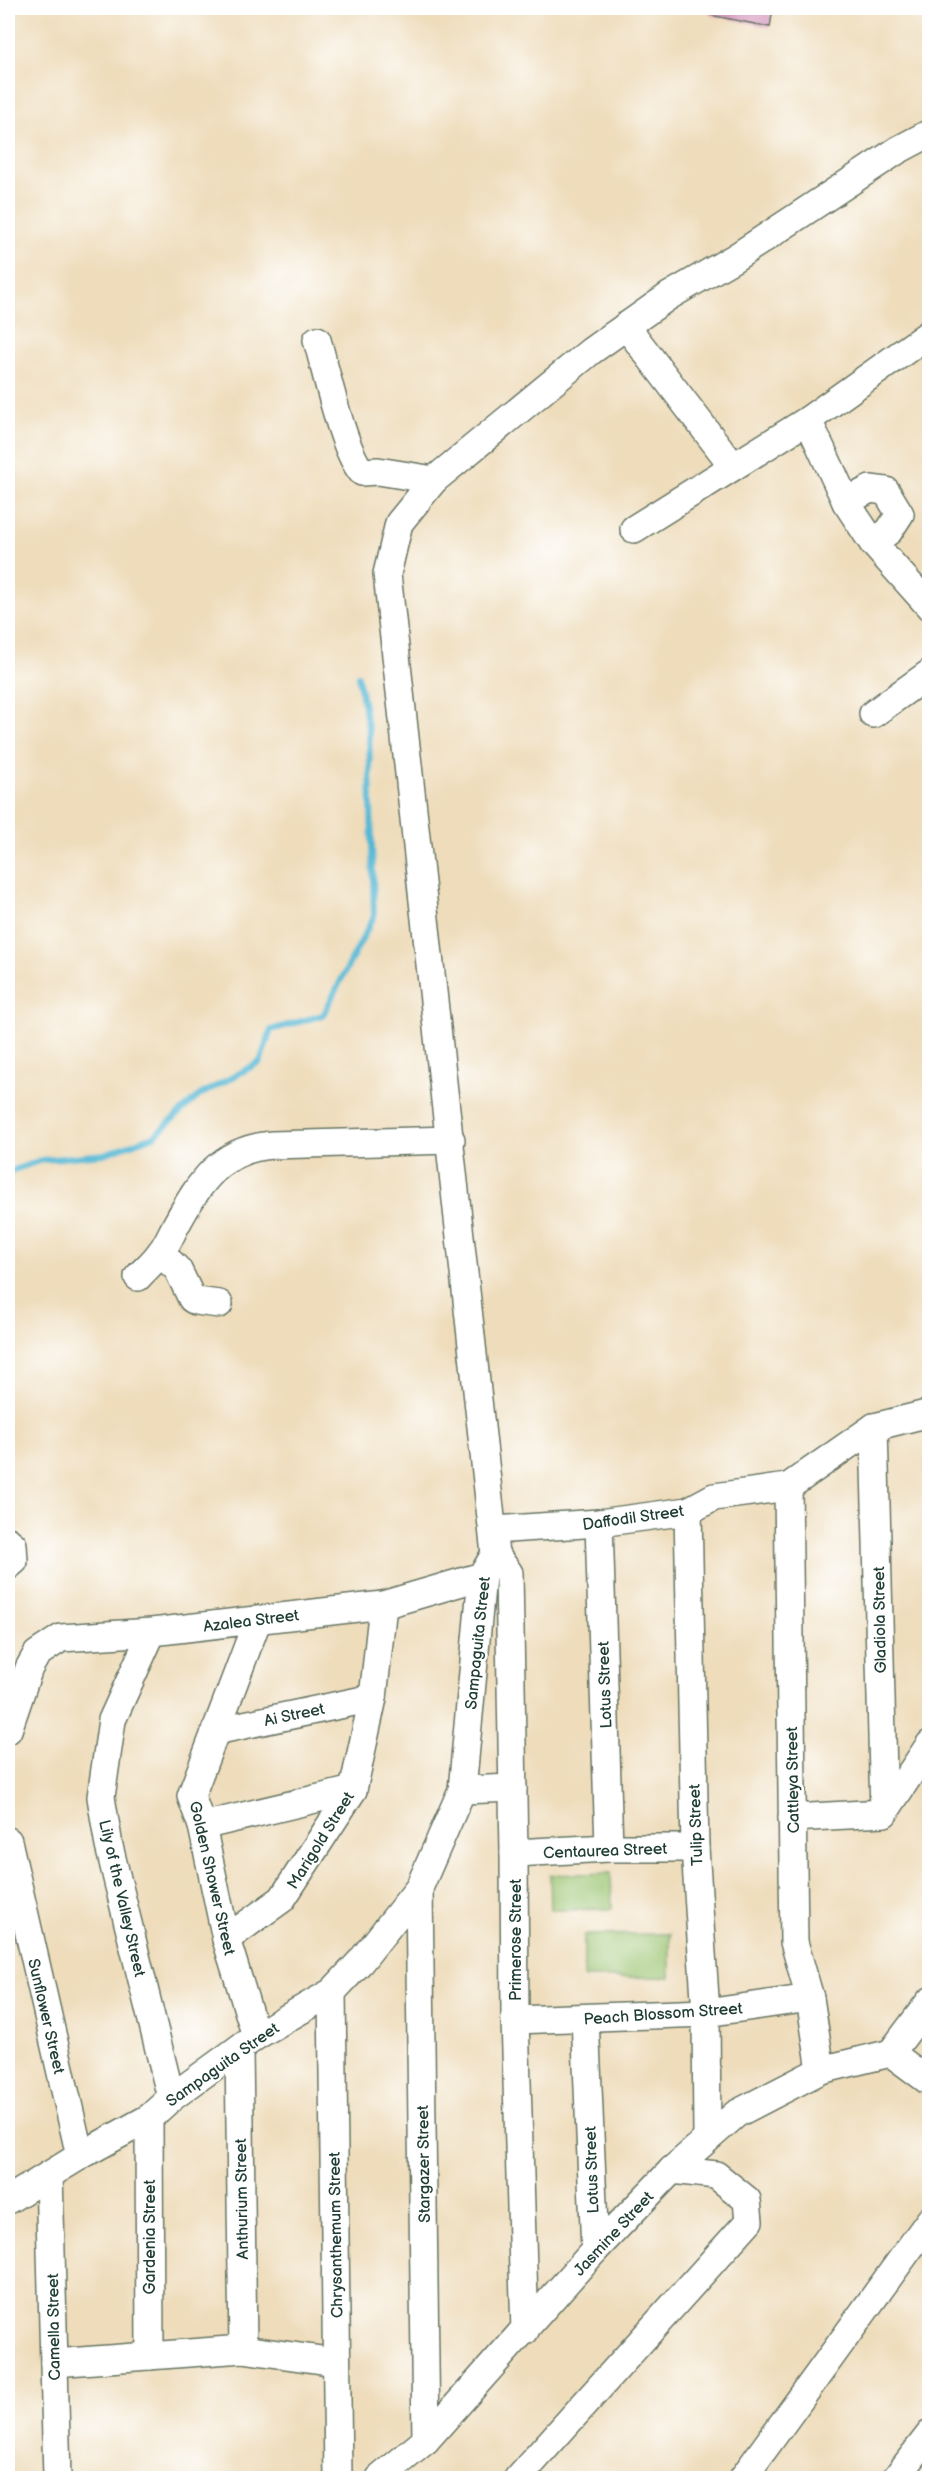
<svg xmlns="http://www.w3.org/2000/svg" width="937" height="2486" font-family="'Balsamiq Sans',sans-serif">
<style>
.green{fill:#9cc572;stroke:#5e8153;stroke-width:1.5}
.lines{fill:none;stroke-linecap:round;stroke-linejoin:round}
.stream{stroke:#55b8d4;stroke-width:6}
.building{fill:#d18db5}
.minor-casing{stroke:#677563;stroke-width:30}
.minor{stroke:#fff;stroke-width:27}
.labels{text-anchor:middle;stroke-width:5;stroke-linejoin:round;paint-order:stroke}
.street-label{font-size:16px;fill:#1f3d34;stroke:#fff}
</style>
<rect width="100%" height="100%" fill="#fff"/>
<filter id="ink" filterUnits="userSpaceOnUse"><feTurbulence type="fractalNoise" baseFrequency=".0167" numOctaves="2"/><feDisplacementMap in="SourceGraphic" scale="12" xChannelSelector="R" yChannelSelector="G"/><feConvolveMatrix kernelMatrix="1 2 1 2 8 2 1 2 1" color-interpolation-filters="sRGB"/></filter>
<filter id="wash" filterUnits="userSpaceOnUse"><feTurbulence type="fractalNoise" baseFrequency=".008" numOctaves="4" result="noise"/><feDisplacementMap in="SourceGraphic" scale="24" xChannelSelector="R" yChannelSelector="G"/><feGaussianBlur stdDeviation="1.35" result="paint"/><feColorMatrix in="noise" values="0 0 0 0 0 0 0 0 0 0 0 0 0 0 0 0 0 1.4 0 .05"/><feComposite in="paint" operator="in"/></filter>
<g filter="url(#wash)">
<rect width="100%" height="100%" fill="#eedcba"/>
<g class="green">
<polygon points="611,1873 612,1909 551,1910 550,1875"/>
<polygon points="670,1934 670,1977 584,1978 584,1935"/>
</g>
<g class="lines">
<polyline class="stream" points="8,1172 42,1160 104,1154 154,1136 200,1095 260,1062 271,1030 323,1015 374,916 369,732 358,676"/>
</g>
<g id="blocks">
<polygon class="building" points="711,8 773,8 770,27 710,15"/>
</g>
</g>
<g filter="url(#ink)">
<use href="#blocks" fill-opacity="0" stroke="#677563" stroke-width="1.5"/>
<g class="lines">
<g class="minor-casing">
<g id="minor">
<polyline points="626,326 733,466"/>
<polyline points="930,333 808,420 846,502 873,543 930,607"/>
<path d="M 317,340 C 326,370 343,451 362,472 L 378,471 L 434,480"/>
<polyline points="846,502 870,489 886,491 900,514 889,531 873,543"/>
<polyline points="634,529 808,420"/>
<polyline points="873,714 930,673"/>
<polyline points="161,1253 178,1270 192,1299 196,1301 219,1304"/>
<path d="M 138,1277 C 145,1269 154,1262 160,1253 C 167,1245 171,1234 176,1225 C 199,1183 220,1149 272,1145 L 451,1140"/>
<polyline points="874,1427 884,1813"/>
<polyline points="788,1487 794,1942 810,1998 821,2070"/>
<polyline points="688,1511 695,1848 706,2013 707,2139"/>
<polyline points="599,1523 609,1848"/>
<polyline points="493,1530 599,1523 688,1511 714,1497 788,1487 874,1427 930,1413"/>
<polyline points="8,1541 13,1545 14,1561 8,1566"/>
<polyline points="495,1554 387,574 399,523 434,480 591,351 669,296 736,257 898,150 930,133"/>
<polyline points="495,1554 509,1573 514,1853 515,2020 525,2331"/>
<polyline points="152,1632 112,1720 101,1797 109,1846 171,2098"/>
<polyline points="8,1730 29,1668 37,1654 61,1638 152,1632 383,1605 482,1576"/>
<polyline points="215,1731 373,1698"/>
<polyline points="462,1790 513,1788"/>
<polyline points="792,1818 884,1813 930,1744"/>
<polyline points="202,1826 353,1790"/>
<polyline points="8,1841 80,2156"/>
<polyline points="514,1853 609,1848 695,1848"/>
<polyline points="419,1888 426,2440"/>
<polyline points="226,1939 282,1899 353,1790 373,1698 383,1605"/>
<polyline points="332,1992 338,2478"/>
<polyline points="585,2018 595,2250"/>
<polyline points="515,2020 706,2013 810,1998"/>
<polyline points="256,2036 226,1939 202,1826 191,1796 258,1619"/>
<polyline points="239,2049 243,2349"/>
<polyline points="891,2053 930,2001"/>
<polyline points="891,2053 930,2082"/>
<polyline points="149,2118 150,2356"/>
<polyline points="49,2175 57,2478"/>
<polyline points="8,2200 80,2156 149,2118 171,2098 256,2036 332,1992 361,1961 419,1888 462,1790 482,1576 495,1554"/>
<polyline points="54,2363 243,2349 336,2362"/>
<polyline points="380,2478 426,2440 595,2250 672,2170 736,2114 821,2070 891,2053"/>
<polyline points="518,2478 749,2221 747,2200 716,2175 672,2170"/>
<polyline points="743,2478 930,2220"/>
<polyline points="896,2478 930,2434"/>
</g>
</g>
<use href="#minor" class="minor"/>
</g>
</g>
<g class="labels">
<g class="street-label">
<text transform="translate(633 1517) rotate(-8)" y="6">Daffodil Street</text>
<text transform="translate(251 1620) rotate(-7)" y="6">Azalea Street</text>
<text transform="translate(879 1620) rotate(-91)" y="6">Gladiola Street</text>
<text transform="translate(477 1643) rotate(-84)" y="6">Sampaguita Street</text>
<text transform="translate(604 1685) rotate(-92)" y="6">Lotus Street</text>
<text transform="translate(294 1714) rotate(-12)" y="6">Ai Street</text>
<text transform="translate(792 1780) rotate(-91)" y="6">Cattleya Street</text>
<text transform="translate(695 1825) rotate(-92)" y="6">Tulip Street</text>
<text transform="translate(320 1840) rotate(-58)" y="6">Marigold Street</text>
<text transform="translate(605 1850) rotate(-2)" y="6">Centaurea Street</text>
<text transform="translate(213 1878) rotate(77)" y="6">Golden Shower Street</text>
<text transform="translate(123 1898) rotate(77)" y="6">Lily of the Valley Street</text>
<text transform="translate(515 1940) rotate(-90)" y="6">Primerose Street</text>
<text transform="translate(663 2013) rotate(-4)" y="6">Peach Blossom Street</text>
<text transform="translate(47 2016) rotate(77)" y="6">Sunflower Street</text>
<text transform="translate(222 2064) rotate(-35)" y="6">Sampaguita Street</text>
<text transform="translate(423 2164) rotate(-91)" y="6">Stargazer Street</text>
<text transform="translate(591 2170) rotate(-92)" y="6">Lotus Street</text>
<text transform="translate(241 2199) rotate(-91)" y="6">Anthurium Street</text>
<text transform="translate(613 2233) rotate(-47)" y="6">Jasmine Street</text>
<text transform="translate(335 2235) rotate(-91)" y="6">Chrysanthemum Street</text>
<text transform="translate(149 2237) rotate(-90)" y="6">Gardenia Street</text>
<text transform="translate(53 2327) rotate(-91)" y="6">Camella Street</text>
</g>
</g>
<rect width="937" height="2486" fill="none" stroke="#fff" stroke-width="30"/>
</svg>
